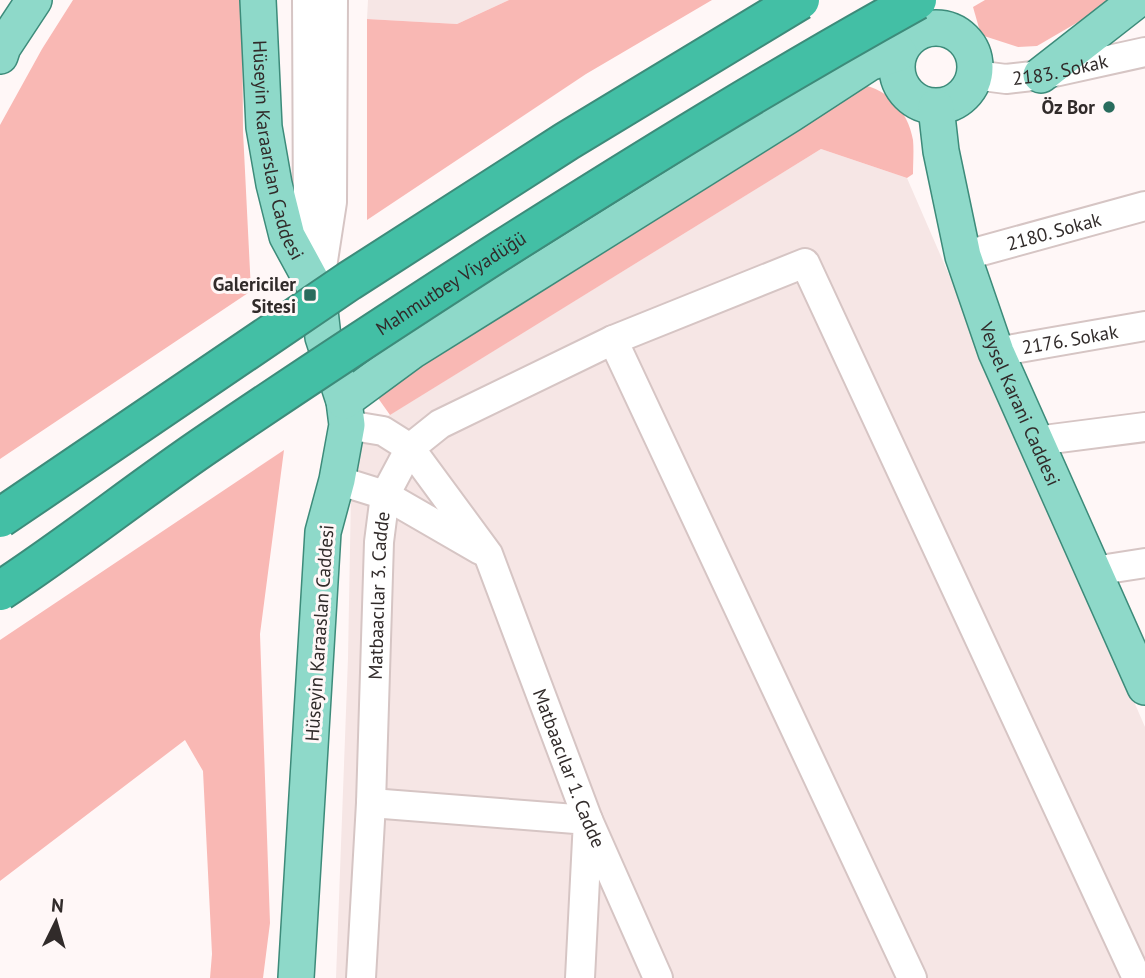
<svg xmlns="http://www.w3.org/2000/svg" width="1145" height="978" font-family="'PT Sans',sans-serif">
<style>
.built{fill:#f6e6e5}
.green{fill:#f9b8b4}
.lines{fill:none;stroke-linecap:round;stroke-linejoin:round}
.minor-casing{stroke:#d6c5c4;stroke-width:32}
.major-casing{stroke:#3d8b7a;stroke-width:38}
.minor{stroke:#fff;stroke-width:28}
.major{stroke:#8ed9c9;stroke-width:35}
.highway-bridge-casing{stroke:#3d8b7a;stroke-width:42;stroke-linecap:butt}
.highway-bridge{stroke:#43bfa5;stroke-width:38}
.poi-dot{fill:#296c5d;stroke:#fff7f7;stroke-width:2.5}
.labels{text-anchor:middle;stroke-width:6;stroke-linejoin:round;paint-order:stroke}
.street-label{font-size:19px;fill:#312b2a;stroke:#fff7f7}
.poi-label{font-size:19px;font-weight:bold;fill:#312b2a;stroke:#fff7f7;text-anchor:end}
</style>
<rect width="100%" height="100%" fill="#fff7f7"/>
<g class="built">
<polygon points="368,0 509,0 457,24 367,19"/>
<polygon points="821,149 907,178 1145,727 1145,978 336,978 348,658 352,438"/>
</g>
<g class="green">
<polygon points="73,0 242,0 243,131 251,291 0,459 0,125 42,49"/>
<polygon points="509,0 712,0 586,74 367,220 367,19 457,24"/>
<polygon points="985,0 1116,0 1037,46 1018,47 981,35 973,7"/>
<path d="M 854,84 C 885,85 908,110 913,140 C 914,151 913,163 913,174 L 907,178 L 821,149 L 390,415 L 373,391 Z"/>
<polygon points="284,450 260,634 270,923 263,978 210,978 212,954 203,771 185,740 0,881 0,640"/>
</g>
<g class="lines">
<g class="minor-casing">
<g id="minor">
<polyline points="307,0 308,227 315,270"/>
<path id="s1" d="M 975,75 L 1006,79 L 1041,75 L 1145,52"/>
<path id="s2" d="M 963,256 L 1145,206"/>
<polyline points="318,293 332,202 333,0"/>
<polyline points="613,340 912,978"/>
<path id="s3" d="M 996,352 L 1145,326"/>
<path id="s4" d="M 347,425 L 383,431 L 410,448 L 488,554 L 588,820 L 658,978"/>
<polyline points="1036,441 1145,427"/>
<polyline points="337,480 385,495 480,550"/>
<polyline points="1094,571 1145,563"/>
<polyline points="371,803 588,820 580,978"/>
<path id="s5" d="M 361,978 L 371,803 L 379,542 L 385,495 L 410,448 L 440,424 L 613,340 L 805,263 L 1137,978"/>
</g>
</g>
<g class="major-casing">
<g id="major">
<path id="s6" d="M 258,0 L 264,127 L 274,184 L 287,236 L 318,293 L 323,337 L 344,401 L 347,425 L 337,480 L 323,532 L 296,978"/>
<circle cx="936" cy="67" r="39"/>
<polyline points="0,56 3,47 34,0"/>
<polyline points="1041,75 1137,0"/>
<path id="s7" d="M 936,107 L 941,151 L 963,256 L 996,352 L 1145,687"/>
<polyline points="344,401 412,351 791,114 869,63 899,53"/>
</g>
</g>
<use href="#minor" class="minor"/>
<use href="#major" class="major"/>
<g class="highway-bridge-casing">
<g id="highway-bridge">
<polyline points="0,518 349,281 567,141 800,0"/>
<path id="s8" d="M 0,591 C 72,544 139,490 210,442 C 307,376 405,312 503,249 C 639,163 776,78 917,0"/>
</g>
</g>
<use href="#highway-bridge" class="highway-bridge"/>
</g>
<g class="poi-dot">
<circle cx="1109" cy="107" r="7"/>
<rect x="303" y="288" width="14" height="14" rx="3.5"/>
</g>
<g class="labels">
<g class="street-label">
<text dy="7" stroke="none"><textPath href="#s1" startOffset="86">2183. Sokak</textPath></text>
<text dy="7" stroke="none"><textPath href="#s6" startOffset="152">Hüseyin Karaarslan Caddesi</textPath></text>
<text dy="7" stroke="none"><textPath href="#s2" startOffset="94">2180. Sokak</textPath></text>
<text dy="7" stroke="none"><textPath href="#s8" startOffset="546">Mahmutbey Viyadüğü</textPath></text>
<text dy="7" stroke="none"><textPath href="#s3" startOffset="75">2176. Sokak</textPath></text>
<text dy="7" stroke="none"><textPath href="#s7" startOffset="310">Veysel Karani Caddesi</textPath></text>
<text dy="7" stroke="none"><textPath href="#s5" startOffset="383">Matbaacılar 3. Cadde</textPath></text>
<text transform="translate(319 633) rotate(-86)" y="7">Hüseyin Karaaslan Caddesi</text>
<text dy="7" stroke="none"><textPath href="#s4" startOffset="429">Matbaacılar 1. Cadde</textPath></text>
</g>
<g class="poi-label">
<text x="1095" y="114">Öz Bor</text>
<text x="296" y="291">Galericiler<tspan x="296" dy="22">Sitesi</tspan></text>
</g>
</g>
<g transform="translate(56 922) rotate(5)" stroke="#fff7f7" stroke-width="5" paint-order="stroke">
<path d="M0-5L12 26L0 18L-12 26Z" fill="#312b2a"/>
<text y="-10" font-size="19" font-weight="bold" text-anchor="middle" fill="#312b2a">N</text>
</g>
</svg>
